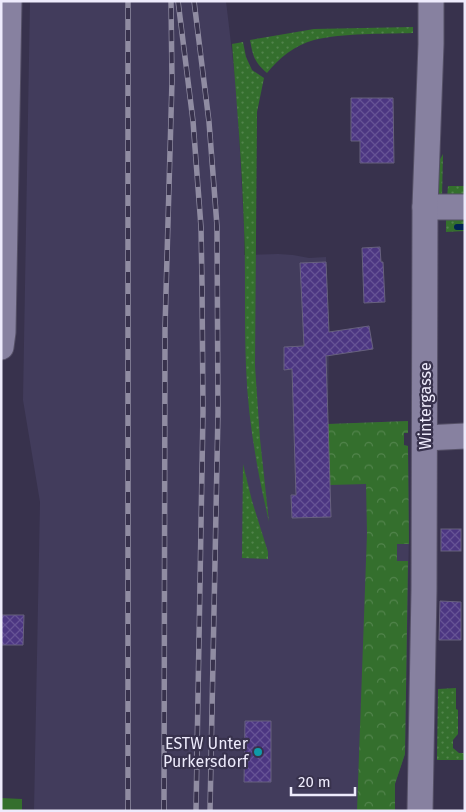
<svg xmlns="http://www.w3.org/2000/svg" width="466" height="812" font-family="'Fira Sans',sans-serif">
<style>
.built{fill:#423c5c}
.grass{fill:url(#grass-dots)}
.forest{fill:url(#forest-crowns)}
.garden{fill:#346f2d}
.lines{fill:none;stroke-linecap:round;stroke-linejoin:round}
.stream{stroke:#012254;stroke-width:6}
.building{fill:url(#building-cross-hatch);stroke:#67617e}
.minor-casing{stroke:#555067;stroke-width:27}
.minor{stroke:#8781a0;stroke-width:25}
.rail-casing{stroke:#908ca2;stroke-width:5.5}
.rail{stroke:#38324d;stroke-width:4;stroke-dasharray:11;stroke-linecap:butt}
.culture-dot{fill:#0f9aa8;stroke:#38324d;stroke-width:2}
.labels{text-anchor:middle;stroke-width:4.5;stroke-linejoin:round;paint-order:stroke}
.street-label{font-size:16px;fill:#eeebfc;stroke:#38324d}
.poi-label{font-size:16px;fill:#eeebfc;stroke:#38324d;text-anchor:end}
</style>
<defs>
<pattern id="grass-dots" width="8" height="8" patternUnits="userSpaceOnUse" patternTransform="scale(1.25)"><rect width="8" height="8" fill="#346f2d"/><path d="M2 2h.1M6 6h.1" fill="none" stroke="#52844c" stroke-width="1.8" stroke-linecap="round"/></pattern>
<pattern id="forest-crowns" width="20" height="18" patternUnits="userSpaceOnUse" patternTransform="scale(1.25)"><rect width="20" height="18" fill="#346f2d"/><path d="M2 6a3 3 0 1 1 6 0M12 15a3 3 0 1 1 6 0" fill="none" stroke="#52844c"/></pattern>
<pattern id="building-cross-hatch" width="8" height="8" patternUnits="userSpaceOnUse" patternTransform="scale(1.25)"><rect width="8" height="8" fill="#4c3682"/><path d="M0 0l8 8M0 8l8-8" fill="none" stroke="#665395"/></pattern>
</defs>
<rect width="100%" height="100%" fill="#38324d"/>
<polygon class="built" points="30,1 226,1 237,95 244,228 244,255 278,254 293,255 309,258 326,257 329,327 328,424 408,421 408,433 404,433 404,445 408,446 409,531 405,754 395,784 395,811 34,811 40,502 23,400"/>
<g class="grass">
<path d="M 413,27 L 413,33 C 383,34 343,33 314,40 C 295,45 279,58 267,73 C 254,62 253,56 250,40 L 314,29 Z"/>
<path d="M 243,42 L 246,57 L 252,70 L 264,78 L 257,112 L 255,366 L 260,439 L 269,522 C 257,470 248,420 246,367 C 244,321 246,273 244,227 C 242,166 237,105 232,44 Z"/>
<polygon points="443,154 442,197 438,194 439,161"/>
<polygon points="448,186 465,186 465,197 447,198"/>
<polygon points="446,214 465,214 465,231 446,232"/>
<polygon points="243,464 252,501 268,552 268,559 242,558"/>
<polygon points="456,688 456,709 458,710 458,734 453,740 453,748 459,753 465,753 465,782 464,760 437,760 438,689"/>
</g>
<polygon class="forest" points="408,421 408,433 404,433 404,445 408,446 409,544 397,544 397,561 408,561 405,754 395,784 395,811 357,811 367,533 366,484 330,485 328,424"/>
<polygon class="garden" points="1,798 22,799 22,811 1,811"/>
<g class="lines">
<polyline class="stream" points="457,227 465,227"/>
</g>
<g class="building">
<polygon points="351,98 393,98 394,163 360,163 360,141 351,141"/>
<polygon points="380,247 381,262 383,262 385,302 364,303 362,248"/>
<polygon points="326,262 329,332 369,326 373,349 326,356 331,517 292,518 291,495 296,495 292,369 284,370 284,347 304,346 300,263"/>
<rect x="441" y="529" width="20" height="22"/>
<polygon points="440,601 461,602 461,640 439,640"/>
<polygon points="1,615 24,615 23,645 1,645"/>
<polygon points="245,721 271,721 271,782 244,782"/>
</g>
<g class="lines">
<g class="minor-casing">
<g id="minor">
<polyline points="425,207 465,207"/>
<polyline points="1,347 3,332 9,1"/>
<polyline points="425,438 465,436"/>
<polyline points="420,811 424,590 425,207 431,44 431,1"/>
</g>
</g>
<use href="#minor" class="minor"/>
<g class="rail-casing">
<g id="rail">
<polyline points="178,1 193,121 201,227 202,284 203,412 196,811"/>
<polyline points="194,1 209,122 217,226 218,412 210,811"/>
<polyline points="128,811 128,1"/>
<polyline points="164,811 165,328 172,81 171,1"/>
</g>
</g>
<use href="#rail" class="rail"/>
</g>
<circle class="culture-dot" cx="258" cy="752" r="5"/>
<g class="labels">
<g class="street-label">
<text transform="translate(425 406) rotate(-90)" y="6">Wintergasse</text>
</g>
<g class="poi-label">
<text x="248" y="749">ESTW Unter<tspan x="248" dy="18">Purkersdorf</tspan></text>
</g>
</g>
<rect width="466" height="812" fill="none" stroke="#eeebfc" stroke-width="5"/>
<path d="M291 787v8h64v-8" fill="none" stroke="#eeebfc" stroke-width="2.5"/>
<text x="298" y="787" font-size="15" fill="#eeebfc" stroke="#38324d" stroke-width="4" paint-order="stroke">20 m</text>
</svg>
